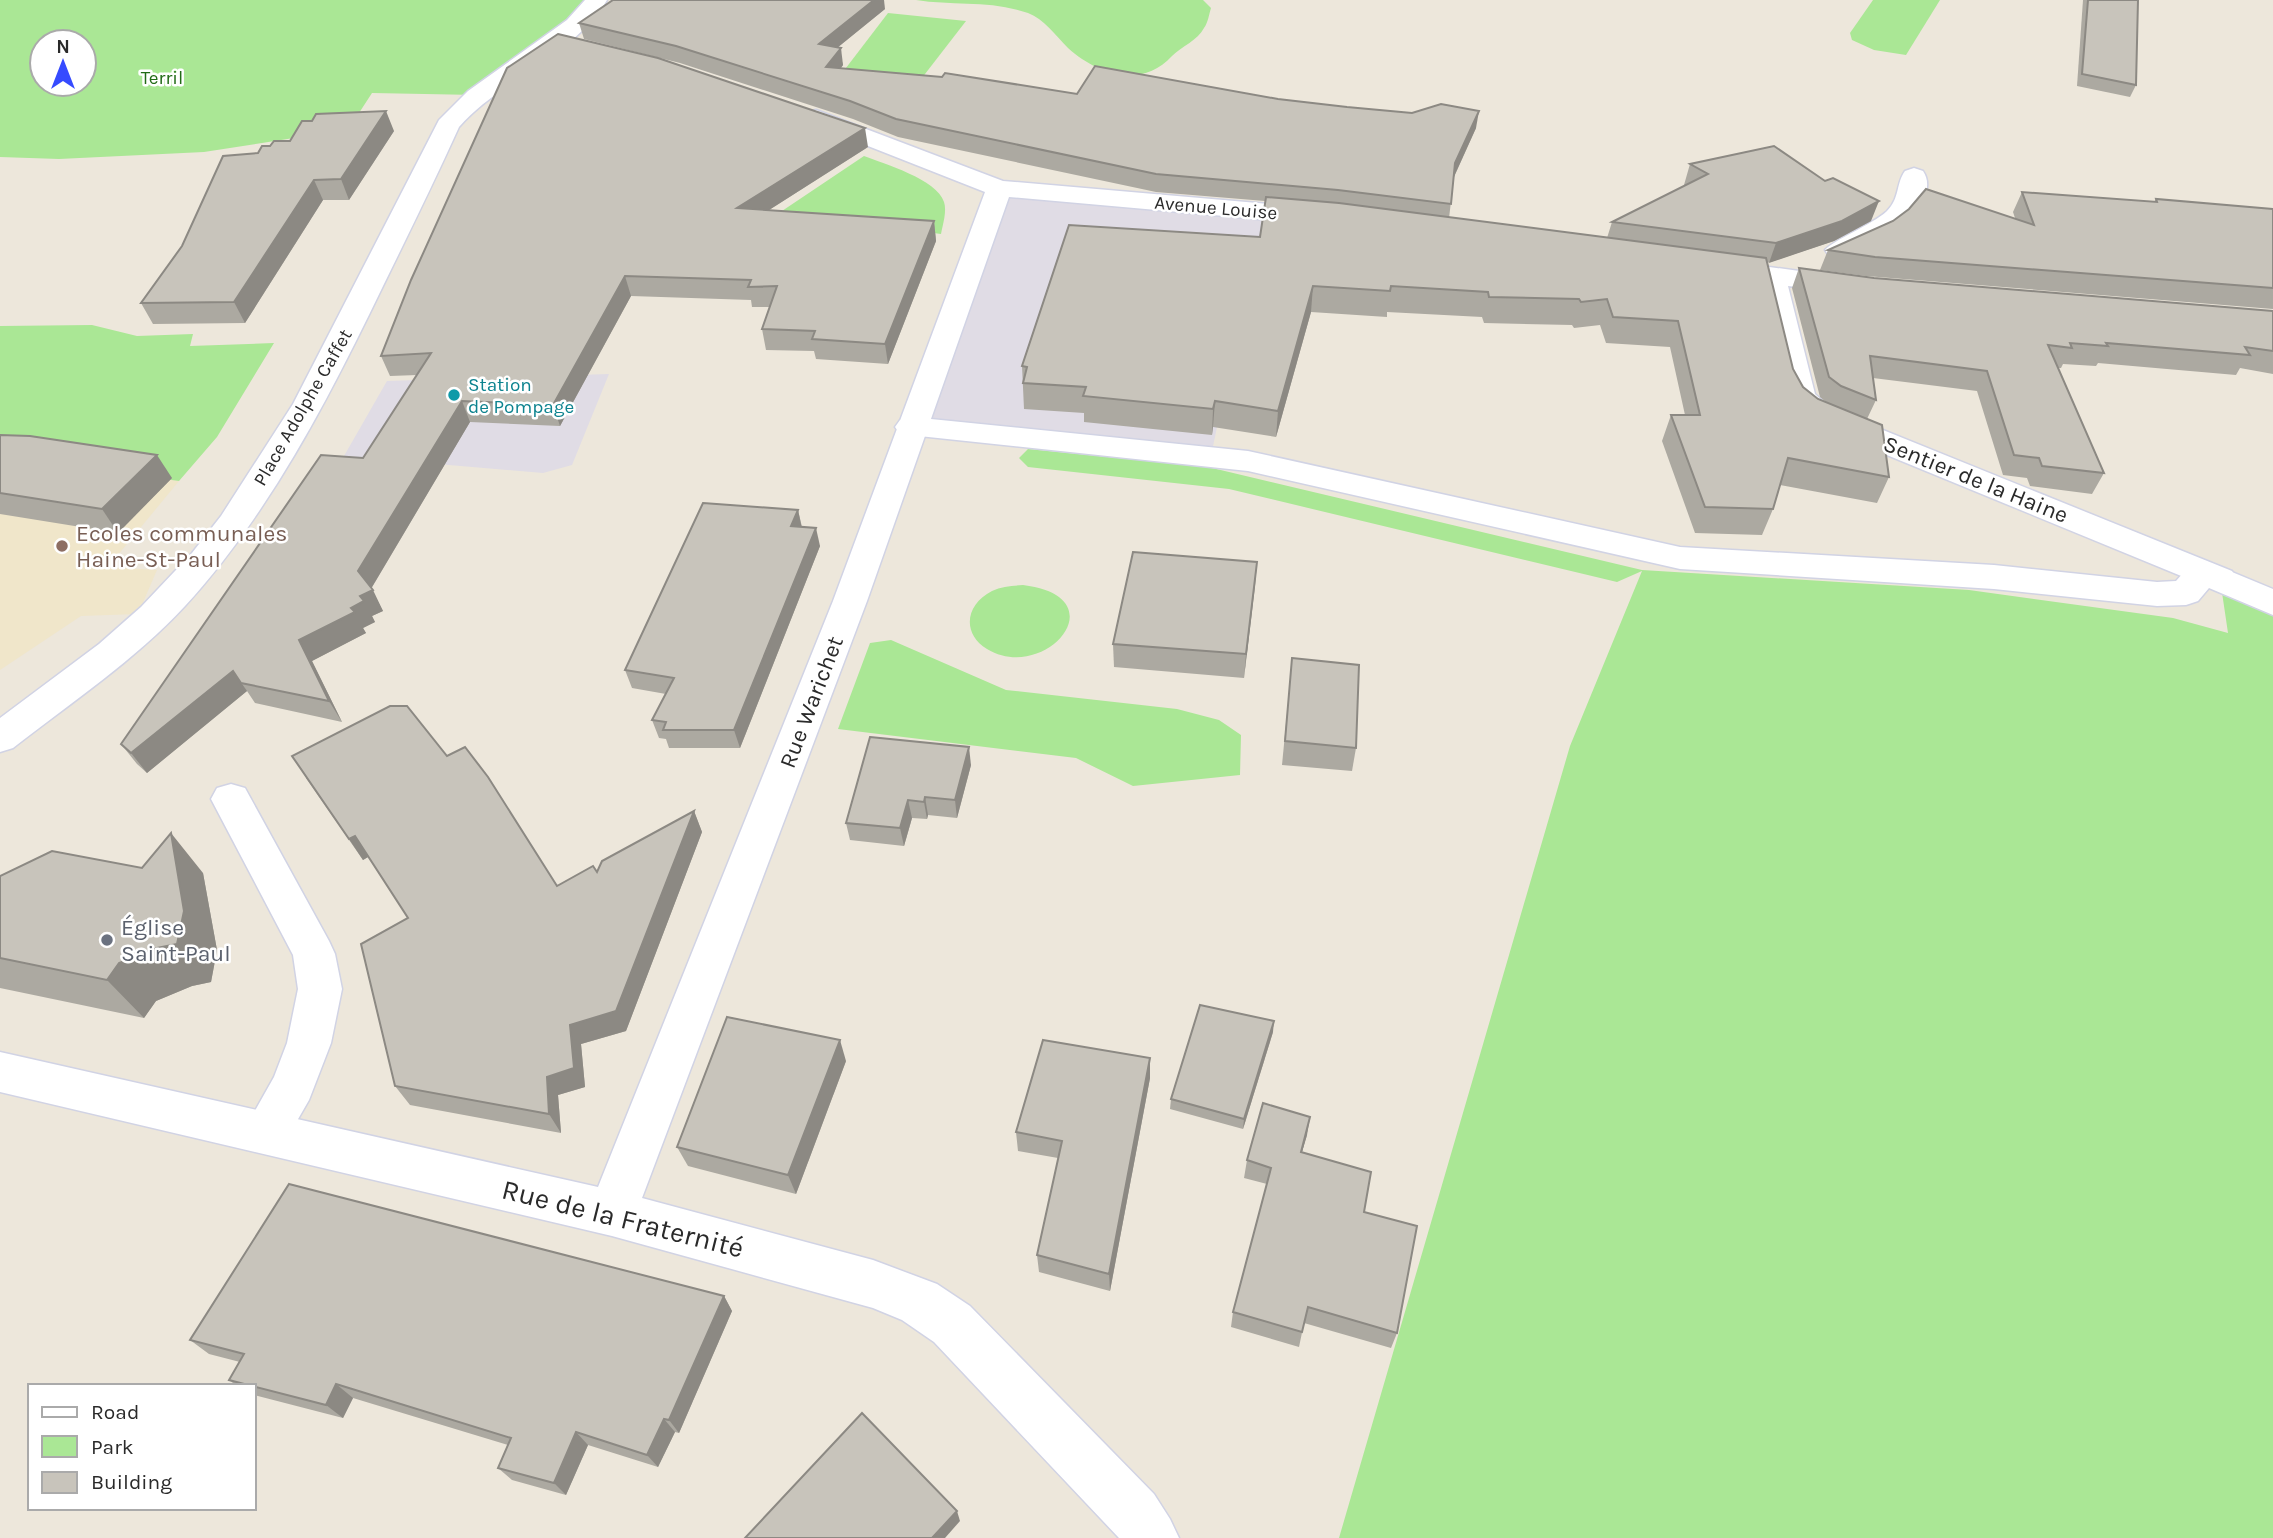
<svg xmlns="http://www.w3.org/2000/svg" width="2273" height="1538" font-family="Karla,sans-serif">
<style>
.industrial{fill:#e0dce5}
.education{fill:#f0e6ca}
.green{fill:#aae795;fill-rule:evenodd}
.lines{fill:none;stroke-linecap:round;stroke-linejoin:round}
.service-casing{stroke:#d1d3e4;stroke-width:3}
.minor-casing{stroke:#d1d3e4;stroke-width:3}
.service{fill:#fff;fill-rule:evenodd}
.minor{fill:#fff;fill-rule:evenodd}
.wall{fill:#aca9a1}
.shaded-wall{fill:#8c8983}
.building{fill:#c8c4bb;stroke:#8c8983;stroke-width:2}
.culture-dot{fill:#0f9aa8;stroke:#fff;stroke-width:2.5}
.education-dot{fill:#8d6e63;stroke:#fff;stroke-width:2.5}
.worship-dot{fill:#6b7280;stroke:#fff;stroke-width:2.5}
.labels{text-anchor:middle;stroke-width:5;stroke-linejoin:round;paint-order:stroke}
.far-park-label{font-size:19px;fill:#216b16;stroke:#fff}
.far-street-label{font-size:19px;fill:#2a2a2a;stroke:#fff}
.far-culture-label{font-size:19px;fill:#0d838f;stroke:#fff;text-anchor:start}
.street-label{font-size:23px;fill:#2a2a2a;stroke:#fff}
.education-label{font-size:23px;fill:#785e54;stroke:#fff;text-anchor:start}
.worship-label{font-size:23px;fill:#5b616d;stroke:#fff;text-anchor:start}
.near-street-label{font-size:28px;fill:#2a2a2a;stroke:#fff}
</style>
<rect width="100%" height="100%" fill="#ede7db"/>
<g class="industrial">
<polygon points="997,192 1298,214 1222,403 1211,456 911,427"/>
<polygon points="609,374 572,465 543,473 344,456 387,381"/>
</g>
<polygon class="education" points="0,456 179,481 108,567 157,570 138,614 81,616 0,670"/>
<g class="green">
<path d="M 0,0 L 596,0 L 477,95 L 372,93 L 359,113 L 332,132 L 204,152 L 59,159 L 0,157 ZM 42,42 L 84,42 L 84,84 L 42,84 Z"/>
<path d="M 916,0 L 1203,0 L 1211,8 C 1209,14 1208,23 1204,28 C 1198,40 1181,47 1172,56 C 1142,89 1098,75 1068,48 C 1056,36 1044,19 1028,13 C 991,0 954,6 916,0 Z"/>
<polygon points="1873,0 1940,0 1906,55 1874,50 1852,40 1850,33"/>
<polygon points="888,13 966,21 908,96 823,98"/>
<path d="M 864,156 C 884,164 937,179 944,202 C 947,211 943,224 941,234 L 779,213 Z"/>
<polygon points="92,325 137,336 193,334 190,346 274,343 217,437 179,481 0,457 0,326"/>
<polygon points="1028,449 1208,467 1642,570 1969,590 2173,618 2228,633 2220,579 2273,603 2273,1538 1339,1538 1570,746 1642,571 1617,582 1229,489 1028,467 1019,458"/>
<path d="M 1023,585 C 1120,597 1045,684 987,649 C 961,633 966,604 992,591 C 1002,586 1013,586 1023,585 Z"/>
<polygon points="891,640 1006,690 1177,709 1219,720 1241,735 1240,775 1133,786 1076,758 838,729 870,643"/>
</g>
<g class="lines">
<g class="service-casing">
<g id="service">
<polygon points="911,417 1248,451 1680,547 1994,565 2157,582 2176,581 2191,564 2203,560 2273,589 2273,615 2209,588 2198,601 2186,605 2157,606 1994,589 1680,569 1248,471 900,434 895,427 900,420"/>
<polygon points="231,784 245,788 329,941 335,954 342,989 331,1043 309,1100 282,1147 266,1153 250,1147 243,1132 274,1077 287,1043 298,989 293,955 211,799 217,788"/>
</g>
</g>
<g class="minor-casing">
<g id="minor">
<path d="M 585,0 L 607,0 C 575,55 501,79 459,127 C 435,180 409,233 383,286 C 329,398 270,513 185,606 C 135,660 72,702 13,748 L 0,752 L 0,718 L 99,644 L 141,607 L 192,553 L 221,516 L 293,404 L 439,120 L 468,91 L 567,20 Z"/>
<polygon points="816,110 1003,181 1316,208 1325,210 1329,216 1325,222 1316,224 1009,197 867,601 642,1198 873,1260 937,1284 970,1306 1154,1494 1170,1519 1179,1538 1119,1538 934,1342 902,1320 873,1308 612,1236 0,1092 0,1052 598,1187 833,601 985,192 807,122 804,117 807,112"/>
<path d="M 1914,168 L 1923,171 C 1947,206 1860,264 1829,256 L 1825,250 C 1833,240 1872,225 1887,211 C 1900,198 1896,183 1905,171 Z"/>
<polygon points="1719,260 1857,279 1861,285 1857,291 1847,293 1788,286 1815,394 1831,409 2232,571 2237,579 2232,587 2220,591 2208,587 1809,423 1795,412 1785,394 1759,282 1709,274 1705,268 1709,262"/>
</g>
</g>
<use href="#service" class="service"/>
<use href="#minor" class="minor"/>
</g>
<g class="wall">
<polygon points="2083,0 2138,0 2136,85 2130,97 2077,86"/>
<polygon points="885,9 838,47 843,65 841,68 1077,94 1278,99 1476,128 1454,177 1449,218 1607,238 1612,222 1686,185 1684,185 1690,164 1871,221 1834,241 1767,263 1793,369 1803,387 1818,399 1827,403 1820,397 1792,288 1799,268 1874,278 2273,311 2273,374 2240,368 2236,375 2098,363 2096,366 2063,364 2061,368 2058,368 2104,473 2092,494 2030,486 2027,478 2003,475 1977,391 1873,378 1876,400 1867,419 1889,477 1877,503 1780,485 1773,509 1762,535 1695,533 1662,441 1671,415 1685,415 1670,347 1606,343 1600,325 1574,328 1572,325 1484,323 1482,317 1387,312 1387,317 1311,312 1276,437 1213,427 1212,435 1084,422 1084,413 1024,409 1022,366 1260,237 1265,201 1156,192 898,137 853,119 680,63 584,39 579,23"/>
<polygon points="394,131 349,200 323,200 245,323 153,324 141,303 258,153 290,141"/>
<polygon points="868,147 769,210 934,221 936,241 888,364 816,359 814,351 766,350 762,329 770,307 752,307 751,300 631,296 560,426 470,422 371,589 383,611 372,616 375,622 363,628 366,633 312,661 342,722 255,703 247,691 147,773 137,764 121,744 363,458 417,375 390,376 381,356"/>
<polygon points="2022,192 2154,202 2156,199 2273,209 2273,309 1866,276 1820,270 1828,250 2015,218 2013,212"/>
<polygon points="0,435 172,478 118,533 0,514"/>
<polygon points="798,510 802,527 820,546 740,748 669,748 666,739 659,738 652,720 666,694 632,688 625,670"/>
<polygon points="1257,562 1244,678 1114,667 1113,644"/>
<polygon points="1290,682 1356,748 1352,771 1282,765"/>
<polygon points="447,756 557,886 597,872 694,811 702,832 626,1031 581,1044 585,1087 558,1095 561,1133 410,1105 395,1086 408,918 368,857 363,860 306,778"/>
<polygon points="971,765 957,818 928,815 927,819 912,818 904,846 850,840 846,823"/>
<polygon points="142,868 203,873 217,950 211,982 192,986 156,1001 144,1018 0,988 0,876"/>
<polygon points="1273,1032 1243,1129 1170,1109 1171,1099"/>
<polygon points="1150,1058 1150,1078 1110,1291 1039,1272 1037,1255 1058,1158 1018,1151 1016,1132"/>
<polygon points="846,1061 796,1194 688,1166 677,1147"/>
<polygon points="1307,1135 1302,1152 1364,1212 1397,1333 1391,1348 1304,1323 1299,1347 1231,1327 1233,1312 1267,1184 1244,1178 1247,1160"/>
<polygon points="724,1296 732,1311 679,1433 675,1432 658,1467 588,1445 566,1495 512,1480 498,1468 508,1445 353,1398 343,1418 254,1395 254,1386 237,1386 229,1380 240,1362 209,1354 190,1340"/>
</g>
<g class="shaded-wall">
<polygon points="874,0 884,0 885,9 821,61 819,44"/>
<polygon points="841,48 843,65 829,84 826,67"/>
<polygon points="386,111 394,131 349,200 341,179"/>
<polygon points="1479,111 1476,128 1452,181 1455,163"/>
<polygon points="865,128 868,147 741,228 737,208"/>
<polygon points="314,180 323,200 245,323 234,302"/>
<polygon points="1879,201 1871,221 1834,241 1769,263 1776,243"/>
<polygon points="934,221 936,241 888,364 885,344"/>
<polygon points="625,276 631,296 560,426 553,405"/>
<polygon points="1313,286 1311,312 1276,437 1278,411"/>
<polygon points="462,401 470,422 369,592 373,590 383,611 372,616 375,622 363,628 366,633 312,661 342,722 329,701 299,640 351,608 360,596 358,571"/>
<polygon points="1215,401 1213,427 1212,435 1213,409"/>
<polygon points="157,455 172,478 118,533 102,509"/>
<polygon points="798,510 802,529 791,526"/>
<polygon points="816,528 820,546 740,748 734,730"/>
<polygon points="1257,562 1255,586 1244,678 1246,654"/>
<polygon points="233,671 247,691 147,773 131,753"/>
<polygon points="969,747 971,765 957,818 955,800"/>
<polygon points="925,797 928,815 927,819 924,802"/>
<polygon points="908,800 912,818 904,846 900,828"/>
<polygon points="694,811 702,832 626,1031 581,1044 585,1087 558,1095 561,1133 549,1114 547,1077 570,1025"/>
<polygon points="171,833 203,873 217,950 211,982 192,986 156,1001 144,1018 107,980"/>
<polygon points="355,836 368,857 363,860 349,839"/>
<polygon points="1274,1021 1273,1032 1243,1129 1244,1119"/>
<polygon points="840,1040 846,1061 796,1194 788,1175"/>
<polygon points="1150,1058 1150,1078 1110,1291 1109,1274"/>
<polygon points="1310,1117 1307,1135 1297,1169 1301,1152"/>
<polygon points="724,1296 732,1311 679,1433 669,1420"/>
<polygon points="336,1384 353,1398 343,1418 326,1405"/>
<polygon points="664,1419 675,1432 658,1467 647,1455"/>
<polygon points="576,1432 588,1445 566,1495 554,1483"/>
<polygon points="957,1511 960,1521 945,1538 932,1538"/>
</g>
<g class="building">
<polygon points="613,0 874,0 819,44 841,48 826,67 942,77 945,73 1077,94 1095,66 1278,99 1347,107 1412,113 1441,104 1479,111 1455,163 1451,204 1338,190 1156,174 896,119 850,101 676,46 579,23"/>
<polygon points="2088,0 2138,0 2136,85 2082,74"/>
<polygon points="558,34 658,58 865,128 737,208 934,221 885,344 812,339 815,331 762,329 777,286 748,287 751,280 625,276 553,405 462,401 358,571 373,590 360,596 364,601 351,608 355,612 299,640 329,701 241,683 233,671 131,753 121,744 321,455 363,458 431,353 381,356 411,280 507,68"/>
<polygon points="386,111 341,179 314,180 234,302 141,303 182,246 223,156 258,153 262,146 270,146 274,141 290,141 302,121 312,121 316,114"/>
<polygon points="1774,146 1825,181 1833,178 1879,201 1842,221 1776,243 1612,222 1708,174 1690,164"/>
<polygon points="1926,189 2034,225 2022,192 2157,202 2156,199 2273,209 2273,288 1875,257 1828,250 1893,221 1909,209"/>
<polygon points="1266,197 1339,203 1766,258 1793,369 1803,387 1818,399 1882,425 1889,477 1788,458 1773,509 1705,507 1671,415 1700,415 1678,321 1613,317 1607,299 1581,302 1579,299 1489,297 1488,292 1391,286 1390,291 1313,286 1278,411 1215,401 1213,409 1083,396 1086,387 1023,383 1027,367 1022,366 1069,225 1260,237"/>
<polygon points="1799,268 1874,278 2273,311 2273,351 2245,347 2250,355 2106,343 2108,346 2070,343 2072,348 2048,345 2104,473 2042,466 2039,458 2014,455 1987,371 1870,356 1876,400 1841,386 1829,377"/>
<polygon points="0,435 30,436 157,455 102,509 0,493"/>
<polygon points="703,503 798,510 791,526 816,528 734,730 663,730 666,722 652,720 674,678 625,670"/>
<polygon points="1133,552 1257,562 1246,654 1113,644"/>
<polygon points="1292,658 1359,665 1356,748 1285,741"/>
<polygon points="390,706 407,706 447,756 465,747 488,777 557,886 593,866 597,872 602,861 694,811 616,1011 570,1025 574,1068 547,1077 549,1114 395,1086 361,944 408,918 355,836 349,839 292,756"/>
<polygon points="870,737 969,747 955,800 925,797 924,802 908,800 900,828 846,823"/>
<polygon points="171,833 184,911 177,944 157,948 119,963 107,980 0,958 0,876 52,851 142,868"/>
<polygon points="1200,1005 1274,1021 1244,1119 1171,1099"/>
<polygon points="727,1017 840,1040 788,1175 677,1147"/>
<polygon points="1043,1040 1150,1058 1109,1274 1037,1255 1062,1141 1016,1132"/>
<polygon points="1263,1103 1310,1117 1301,1152 1371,1172 1364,1212 1417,1226 1397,1333 1308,1307 1302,1332 1233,1312 1271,1168 1247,1160"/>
<polygon points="289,1184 724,1296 669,1420 664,1419 647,1455 576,1432 554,1483 498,1468 511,1438 336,1384 326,1405 229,1380 244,1354 190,1340"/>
<polygon points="862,1413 957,1511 932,1538 745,1538"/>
</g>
<circle class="culture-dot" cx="454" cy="395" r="7"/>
<circle class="education-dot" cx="62" cy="546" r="7"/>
<circle class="worship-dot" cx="107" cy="940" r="7"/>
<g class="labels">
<g class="far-park-label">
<text x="162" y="84">Terril</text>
</g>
<g class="far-street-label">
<text transform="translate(1216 207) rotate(5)" y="7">Avenue Louise</text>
<text transform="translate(302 407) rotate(-60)" y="7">Place Adolphe Caffet</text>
</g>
<g class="far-culture-label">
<text x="468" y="391">Station<tspan x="468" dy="22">de Pompage</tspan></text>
</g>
<g class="street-label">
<text transform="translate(1976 479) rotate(22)" y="8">Sentier de la Haine</text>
<text transform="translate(811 702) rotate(-69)" y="8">Rue Warichet</text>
</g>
<g class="education-label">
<text x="76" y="541">Ecoles communales<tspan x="76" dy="26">Haine-St-Paul</tspan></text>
</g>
<g class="worship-label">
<text x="121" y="935">Église<tspan x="121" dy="26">Saint-Paul</tspan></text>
</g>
<g class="near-street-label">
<text transform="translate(623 1218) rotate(14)" y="10">Rue de la Fraternité</text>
</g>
</g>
<rect x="28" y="1384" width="228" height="126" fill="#ffffff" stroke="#aaaaaa" stroke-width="2"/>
<rect x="42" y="1407" width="35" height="10" fill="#ffffff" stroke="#aaaaaa" stroke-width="2"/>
<text x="91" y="1419" font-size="21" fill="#2a2a2a">Road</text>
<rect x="42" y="1436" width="35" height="21" fill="#aae795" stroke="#aaaaaa" stroke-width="2"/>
<text x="91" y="1454" font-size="21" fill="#2a2a2a">Park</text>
<rect x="42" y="1472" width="35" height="21" fill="#c8c4bb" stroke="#aaaaaa" stroke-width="2"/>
<text x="91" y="1489" font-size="21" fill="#2a2a2a">Building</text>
<g transform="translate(63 63)"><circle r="33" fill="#ffffff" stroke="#aaaaaa" stroke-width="2"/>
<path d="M0-5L12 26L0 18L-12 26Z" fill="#364bff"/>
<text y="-10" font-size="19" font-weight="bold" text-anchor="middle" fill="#2a2a2a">N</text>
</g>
</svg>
